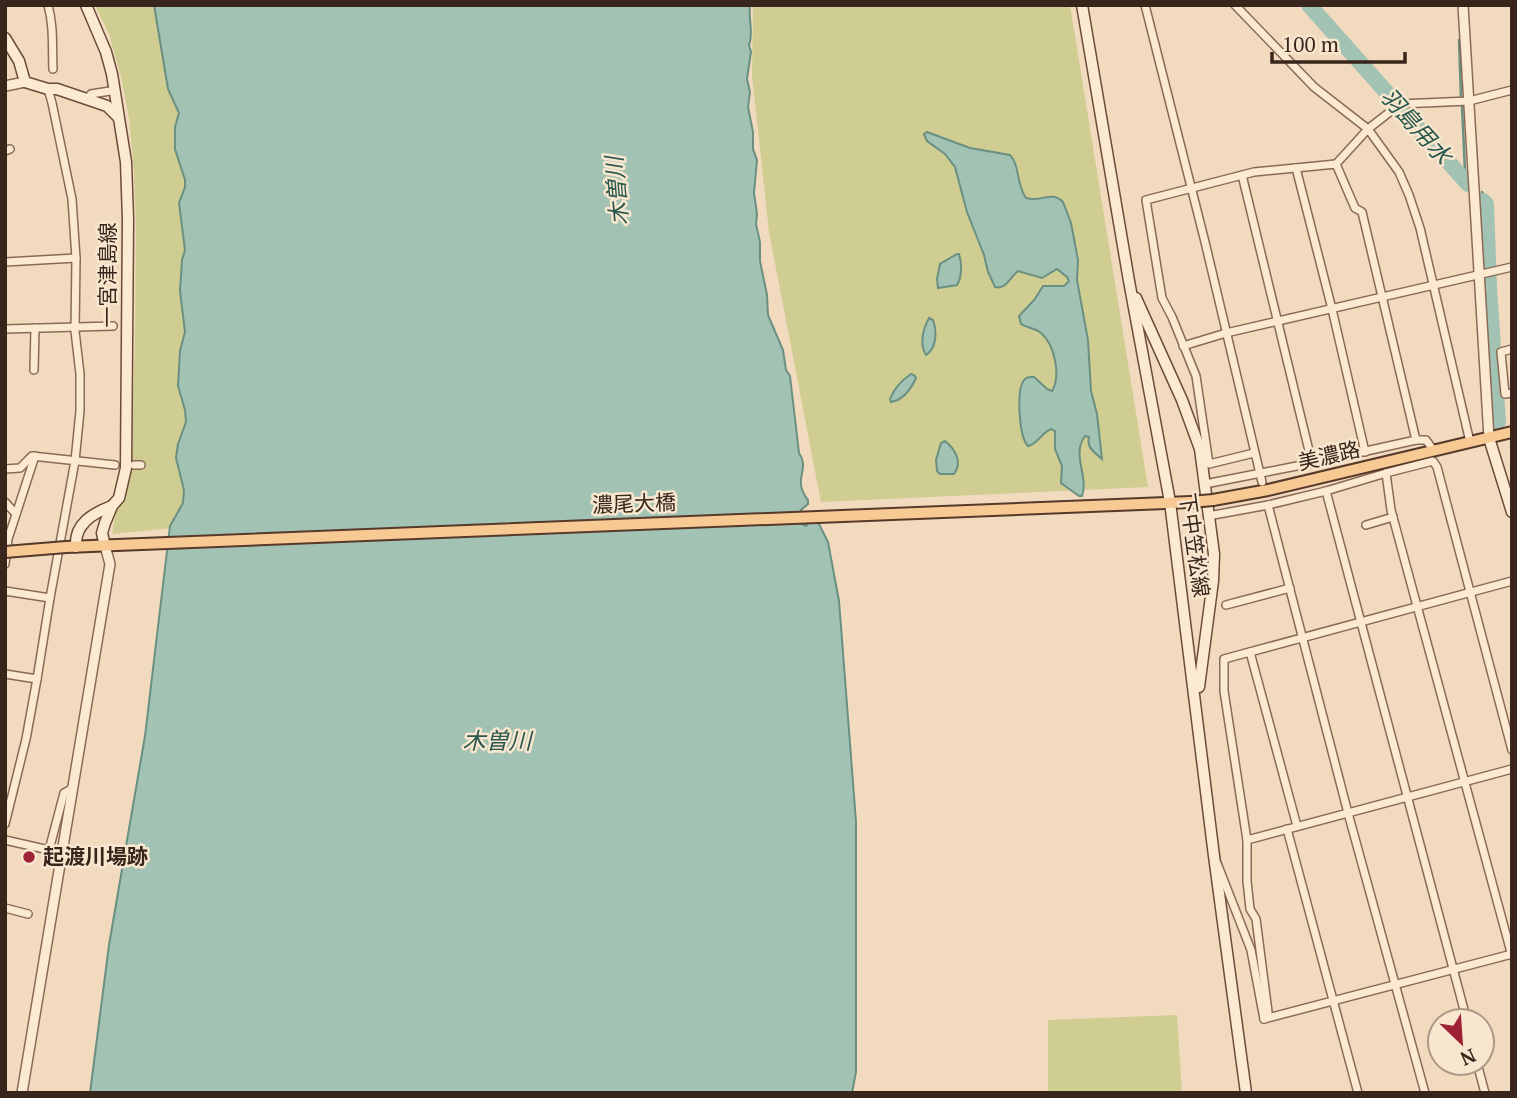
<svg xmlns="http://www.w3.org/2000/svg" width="1517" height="1098" font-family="'PT Serif','Noto Sans JP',serif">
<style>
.green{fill:#cfcd92}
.water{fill:#a2c2b4;stroke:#699081;stroke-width:2}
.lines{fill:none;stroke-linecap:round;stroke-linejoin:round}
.stream{stroke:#699081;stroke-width:2.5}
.river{stroke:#a2c2b4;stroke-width:16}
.minor-casing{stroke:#8a6a56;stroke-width:10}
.tertiary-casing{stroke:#8a6a56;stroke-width:12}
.secondary-casing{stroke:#6c4b39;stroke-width:13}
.primary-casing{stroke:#57392b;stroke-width:14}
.minor{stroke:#fbe9d2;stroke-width:7}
.tertiary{stroke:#fbe9d2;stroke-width:9}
.secondary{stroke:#fbe9d2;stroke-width:10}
.primary{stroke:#f7c993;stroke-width:10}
.primary-bridge-casing{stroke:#57392b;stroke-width:14;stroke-linecap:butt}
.primary-bridge{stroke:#f7c993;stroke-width:10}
.poi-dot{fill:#9d2235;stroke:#f8e6ce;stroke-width:2.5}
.labels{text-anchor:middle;stroke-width:5;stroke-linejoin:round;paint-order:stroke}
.street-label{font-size:21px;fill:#38251b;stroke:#f8e6ce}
.poi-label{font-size:21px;font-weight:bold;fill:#38251b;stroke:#f8e6ce;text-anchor:start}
.water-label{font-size:23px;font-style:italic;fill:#29594f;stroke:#f8e6ce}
</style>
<rect width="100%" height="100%" fill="#f1dabe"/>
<g class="green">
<polygon points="95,5 170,5 186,145 191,405 184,503 172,528 112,534 116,512 126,495 131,472 135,342 136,224 134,172 129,118 121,77 109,34"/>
<polygon points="753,5 1070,5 1148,487 821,502 769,232 752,75"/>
<polygon points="1177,1015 1182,1093 1048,1093 1048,1020"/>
</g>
<g class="water">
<path d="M 154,5 L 750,5 C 748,18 754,33 749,45 L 751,52 L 747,79 L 750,92 L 748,107 L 753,132 L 753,149 L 757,160 L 754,193 L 757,214 L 756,224 L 760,242 L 760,261 L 767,295 L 768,315 L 783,350 L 786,370 L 790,376 L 799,453 C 811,470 791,479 808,500 L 808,504 L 801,510 L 802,524 L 806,526 L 811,520 L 815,520 L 819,524 L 828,542 L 839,601 L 856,822 L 856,1072 L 852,1093 L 90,1093 L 109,945 L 145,736 L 170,526 L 183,503 L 184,490 L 176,458 L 178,444 L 186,422 L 185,410 L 178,386 L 180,351 L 185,332 L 180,291 L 182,260 L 185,250 L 179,203 L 185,187 L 185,180 L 175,149 L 175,127 L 179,113 L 168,89 Z"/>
<path d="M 927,132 L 970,148 L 1010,155 C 1020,165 1016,184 1026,198 C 1041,203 1051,190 1063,202 L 1071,223 L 1078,260 L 1077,280 L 1088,340 L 1091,391 L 1097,414 L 1102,459 C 1094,452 1086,447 1089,437 L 1085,436 C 1071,455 1089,476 1082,496 L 1079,496 L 1061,483 L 1062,466 L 1055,449 L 1055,431 L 1051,429 C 1041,433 1038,444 1028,446 C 1019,437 1016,390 1024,380 C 1027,376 1030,377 1034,377 L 1047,389 L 1052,391 C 1061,376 1055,345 1041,333 C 1035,328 1027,328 1021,324 L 1019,316 L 1035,299 L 1043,286 L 1064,286 L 1069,281 L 1067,277 L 1057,269 L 1042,278 L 1018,271 C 1010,277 1006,290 995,287 L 988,272 L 984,255 L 967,212 L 955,167 L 945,154 L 927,141 L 924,134 Z"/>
<path d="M 957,254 L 959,254 C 962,263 962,277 957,285 L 938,288 L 937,279 L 940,264 Z"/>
<path d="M 929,318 L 933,320 C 937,331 937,348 926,355 C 919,344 923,329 929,318 Z"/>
<path d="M 911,374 L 914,375 L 916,378 C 911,389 903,400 891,402 L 890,399 C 894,389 902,380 911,374 Z"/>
<path d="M 945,441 C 955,449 963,462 954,474 L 940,474 L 937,471 L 936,460 L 941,443 Z"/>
</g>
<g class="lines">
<g class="stream">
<polyline points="1459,40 1461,97"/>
<polyline points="1462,106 1465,171 1467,173"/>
<polyline points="1482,192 1489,206 1498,350"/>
</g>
<g class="river">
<polyline points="1309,5 1468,184"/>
<polyline points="1483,201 1486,204 1489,287 1498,422"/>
</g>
<g class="minor-casing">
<g id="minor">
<path d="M 48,5 C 54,27 52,47 53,69"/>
<polyline points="1145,5 1205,242 1262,482"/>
<polyline points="1235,5 1314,87 1368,129 1399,172 1409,195 1420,228 1470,442"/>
<polyline points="87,99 91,94 110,91"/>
<polyline points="5,151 10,149"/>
<polyline points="1336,164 1368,129 1400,104 1469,101 1512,90"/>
<polyline points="1296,168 1332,309 1365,452"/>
<polyline points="1242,175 1312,463 1416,440 1362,212 1355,208 1336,164 1254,172 1146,200 1162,298 1172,317 1196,376 1209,464 1254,453"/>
<polyline points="5,262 76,258"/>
<polyline points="5,329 113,326"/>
<polyline points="1183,346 1226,333 1512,267"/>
<polyline points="1512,349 1501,352 1505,394 1512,393"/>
<polyline points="34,370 35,328"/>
<polyline points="1416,440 1426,440 1434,451"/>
<polyline points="134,465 141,465"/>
<polyline points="5,469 20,468 32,456 115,465"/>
<polyline points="1386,473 1391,510 1512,956"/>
<polyline points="1205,484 1312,463"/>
<polyline points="1326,491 1467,1021"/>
<polyline points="5,502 16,514"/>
<polyline points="1268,505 1348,813 1425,1093"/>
<polyline points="1208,516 1268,505 1326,491 1386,473 1433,461 1437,467 1512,750"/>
<polyline points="1366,525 1393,517"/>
<polyline points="5,564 8,539 35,456"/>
<polyline points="5,591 50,598"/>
<polyline points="1226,605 1290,588"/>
<polyline points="1250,652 1297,826"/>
<polyline points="5,674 37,679"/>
<polyline points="5,824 26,739 37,679 50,598 75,461 80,411 80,374 75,331 76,258 72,199 52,103 48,89"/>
<polyline points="1287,829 1358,1093"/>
<polyline points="5,840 49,850 64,793 73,788"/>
<polyline points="1247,840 1512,769"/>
<polyline points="1217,863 1251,950 1264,1019 1512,954"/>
<polyline points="5,908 28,914"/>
<polyline points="1264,1019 1268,1012 1256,919 1250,909 1247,881 1247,840 1224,691 1224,659 1512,581"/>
<polyline points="1477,1063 1485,1093"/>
</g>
</g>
<g class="tertiary-casing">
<g id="tertiary">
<polyline points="1463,5 1489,438"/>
<polyline points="5,86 25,82"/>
<polyline points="22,1093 110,564 105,546"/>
</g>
</g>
<g class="secondary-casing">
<g id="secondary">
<polyline points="86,5 106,52 112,74 126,162 128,219 126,468 119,498 112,506 105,523 102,533 105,546"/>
<polyline points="1082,5 1129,281 1170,502 1214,856 1246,1093"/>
<polyline points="5,38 19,61 25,82 48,89 57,89 107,106 118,117"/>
<polyline points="1136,298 1182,400 1200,449 1214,554 1213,581 1199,687"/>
<polyline points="1489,438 1512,512"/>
<path d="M 76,547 C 74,524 93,513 112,506"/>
</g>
</g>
<g class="primary-casing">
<g id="primary">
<polyline points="1213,500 1268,490 1512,432"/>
<polyline points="66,547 1191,502"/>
</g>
</g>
<use href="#minor" class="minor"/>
<use href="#tertiary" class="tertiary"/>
<use href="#secondary" class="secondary"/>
<use href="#primary" class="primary"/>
<g class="primary-bridge-casing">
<g id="primary-bridge">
<polyline points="1191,502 1213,500"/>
<polyline points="5,552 66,547"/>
</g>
</g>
<use href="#primary-bridge" class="primary-bridge"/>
</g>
<circle class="poi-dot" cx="29" cy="857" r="7"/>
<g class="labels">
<g class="street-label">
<text transform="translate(108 275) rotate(-90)" y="7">一宮津島線</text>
<text transform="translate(1329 456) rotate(-13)" y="7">美濃路</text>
<text transform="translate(634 504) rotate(-2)" y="7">濃尾大橋</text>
<text transform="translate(1194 545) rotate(82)" y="7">下中笠松線</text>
</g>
<g class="poi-label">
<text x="43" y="864">起渡川場跡</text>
</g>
<g class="water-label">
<text transform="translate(1416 126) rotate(48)" y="8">羽島用水</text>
<text transform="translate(617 191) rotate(-95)" y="8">木曽川</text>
<text x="497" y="749">木曽川</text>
</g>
</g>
<rect width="1517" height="1098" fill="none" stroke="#38251b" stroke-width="14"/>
<g transform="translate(1461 1042) rotate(155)"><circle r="33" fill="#f8e6ce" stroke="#ab9986" stroke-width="2"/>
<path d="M0-5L12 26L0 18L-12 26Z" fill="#9d2235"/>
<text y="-10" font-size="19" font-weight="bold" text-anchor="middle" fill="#38251b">N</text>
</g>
<path d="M1272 52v10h133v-10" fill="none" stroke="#38251b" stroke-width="3.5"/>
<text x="1282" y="52" font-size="21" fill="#38251b" stroke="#f8e6ce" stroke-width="5" paint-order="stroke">100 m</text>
</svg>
